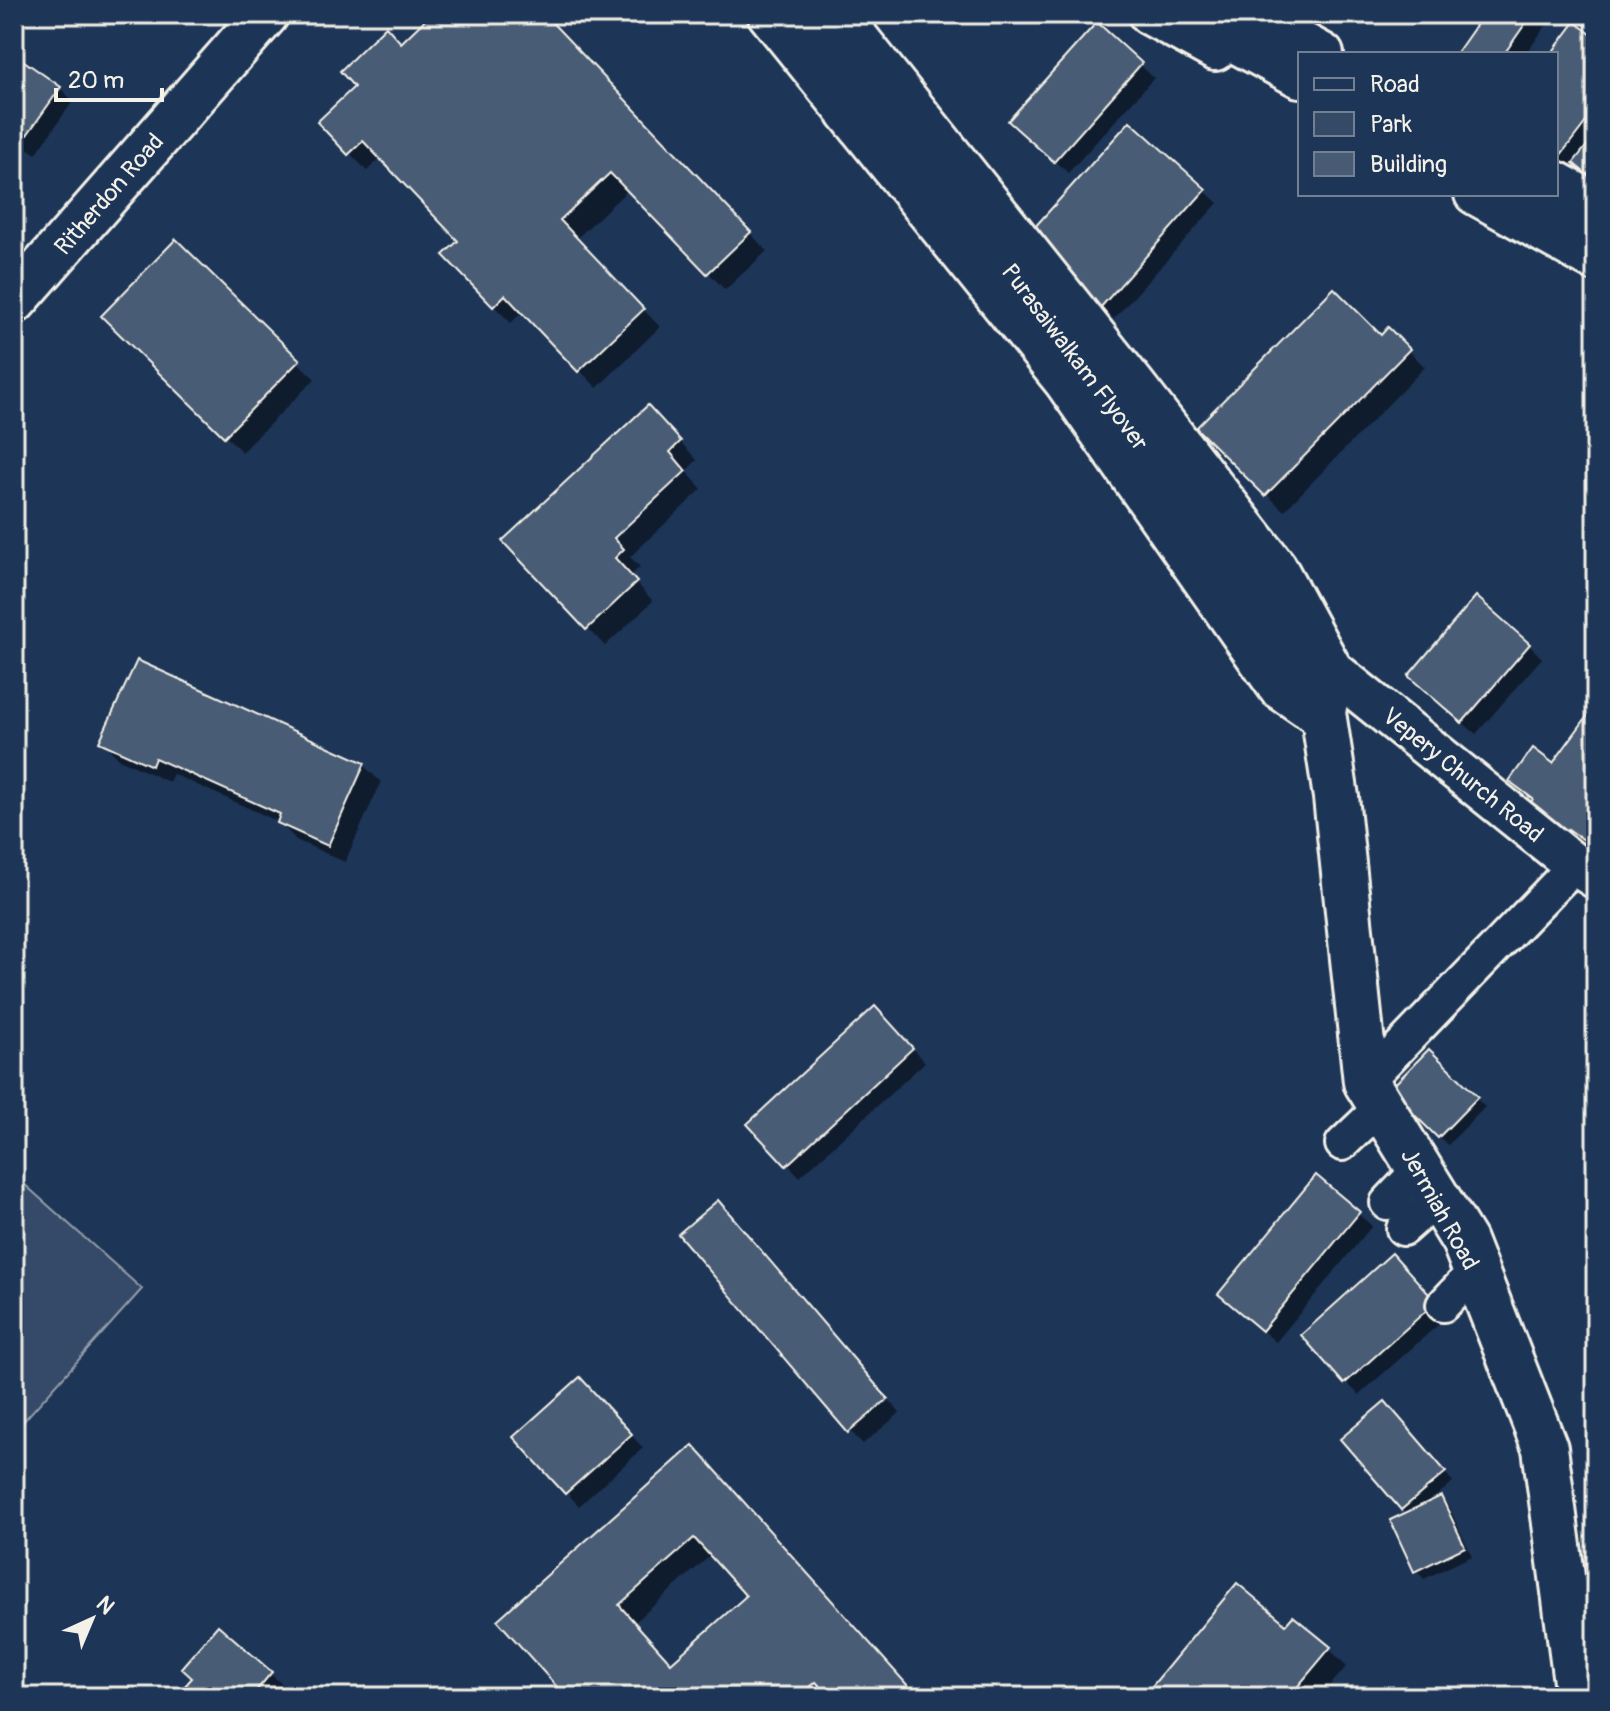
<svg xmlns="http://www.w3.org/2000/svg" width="1610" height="1711" font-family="Pangolin,sans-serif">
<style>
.green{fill:#354a67;stroke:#949ea8;stroke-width:2}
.shadow{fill:#0007;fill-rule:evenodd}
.building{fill:#485b74;stroke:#f4f1e8;stroke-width:2;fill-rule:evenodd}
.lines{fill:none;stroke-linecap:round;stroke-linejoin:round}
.minor-casing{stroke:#f4f1e8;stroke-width:38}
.tertiary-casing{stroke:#f4f1e8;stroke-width:46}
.secondary-casing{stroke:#f4f1e8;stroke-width:50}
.minor{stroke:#1d3557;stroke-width:32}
.tertiary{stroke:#1d3557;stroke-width:40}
.secondary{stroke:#1d3557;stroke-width:44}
.labels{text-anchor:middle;stroke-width:8;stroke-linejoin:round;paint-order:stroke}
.street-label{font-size:24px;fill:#f4f1e8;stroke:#1d3557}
</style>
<rect width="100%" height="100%" fill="#1d3557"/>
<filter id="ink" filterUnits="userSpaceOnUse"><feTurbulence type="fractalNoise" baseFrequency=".0125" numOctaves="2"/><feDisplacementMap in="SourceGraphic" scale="16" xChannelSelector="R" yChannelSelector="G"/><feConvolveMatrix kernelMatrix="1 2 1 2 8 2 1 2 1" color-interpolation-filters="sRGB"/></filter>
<g filter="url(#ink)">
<polygon class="green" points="14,1175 142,1289 14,1432"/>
<g class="shadow">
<polygon points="434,14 542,14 767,251 725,290 629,189 576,239 660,327 597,388 523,311 511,323 494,306 461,241 381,157 367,171 320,122"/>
<polygon points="1486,14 1554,14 1526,54 1459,54"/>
<polygon points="1097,25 1154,78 1068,173 1024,134"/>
<polygon points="1596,41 1596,181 1576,164 1567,176 1556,167 1556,54 1553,54"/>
<polygon points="14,56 60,88 73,101 36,154 14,139"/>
<polygon points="1131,124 1218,203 1114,319 1039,252"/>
<polygon points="176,242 315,379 242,452 104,316"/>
<polygon points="1388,330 1425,367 1284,511 1199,428 1381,337"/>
<polygon points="665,425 697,460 686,471 702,489 630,557 640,567 630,576 653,601 605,646 505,541"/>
<polygon points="1529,645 1542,658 1476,734 1423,689"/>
<polygon points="1596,707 1596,850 1582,840 1574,852 1534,801 1511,781 1553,766"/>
<polygon points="102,742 363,765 381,782 345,862 296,840 279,822 173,774 169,782 119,759"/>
<polygon points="888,1022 925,1062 800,1177 788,1164"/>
<polygon points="1429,1052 1485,1107 1448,1145 1392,1090"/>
<polygon points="1317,1178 1372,1226 1276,1342 1233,1307"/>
<polygon points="731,1215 900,1413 863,1444 850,1431"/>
<polygon points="1392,1256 1448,1316 1359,1395 1346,1382"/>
<polygon points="593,1393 643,1448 579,1506 516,1437"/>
<polygon points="1393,1412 1453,1482 1429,1502 1441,1498 1449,1507 1472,1556 1424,1579 1416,1570 1407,1514 1343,1439"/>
<path d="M 692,1448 L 917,1697 L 568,1697 ZM 711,1555 L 748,1597 L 672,1665 L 634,1623 Z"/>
<polygon points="219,1627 288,1690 282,1697 178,1697 194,1678"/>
<polygon points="1329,1649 1347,1666 1320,1697 1146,1697"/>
</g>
<g class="building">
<polygon points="431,14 544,14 751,232 707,274 610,173 560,220 644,309 578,372 505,295 493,307 443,255 458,241 363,141 348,155 317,122 354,87 340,71 386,26 401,43"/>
<polygon points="1484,14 1532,14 1504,54 1456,54"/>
<polygon points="1097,22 1142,63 1054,162 1008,121"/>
<polygon points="1575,22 1596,38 1596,109 1556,161 1556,54 1551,54"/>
<polygon points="14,54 61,87 22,142 14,137"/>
<polygon points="1130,121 1206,189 1100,308 1024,239"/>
<polygon points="1596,134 1596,182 1573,163"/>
<polygon points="176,239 300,360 224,437 101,316"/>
<polygon points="1334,288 1381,335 1388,327 1410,349 1265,496 1196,428"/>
<polygon points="648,405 681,441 670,452 686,471 614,538 624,549 615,558 637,582 586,630 502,541"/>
<polygon points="1476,596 1530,644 1462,723 1408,676"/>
<polygon points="137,660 365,763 328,846 277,823 280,814 155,758 152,766 99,742"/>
<polygon points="1596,704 1596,789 1594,792 1596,793 1596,830 1587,842 1568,829 1560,841 1523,813 1533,799 1509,781 1533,748 1553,763"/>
<polygon points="875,1006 913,1048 786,1166 747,1124"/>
<polygon points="1429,1049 1478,1097 1438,1138 1389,1090"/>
<polygon points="1316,1175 1360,1212 1262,1331 1218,1294"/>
<polygon points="718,1200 888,1399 848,1433 678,1234"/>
<polygon points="1392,1253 1436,1302 1344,1384 1301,1335"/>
<polygon points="580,1377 632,1434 565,1494 513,1437"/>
<polygon points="1385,1401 1446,1472 1401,1510 1340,1439"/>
<path d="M 693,1445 L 918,1697 L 830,1697 L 816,1682 L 799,1697 L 566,1697 L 497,1620 ZM 694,1538 L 746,1596 L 671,1663 L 619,1605 Z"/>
<polygon points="1441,1496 1465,1547 1414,1572 1390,1520"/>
<polygon points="1237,1583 1286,1624 1293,1616 1331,1647 1289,1697 1272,1697 1270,1695 1269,1697 1143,1697"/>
<polygon points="218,1625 272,1672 251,1697 175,1697 192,1678 181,1668"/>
</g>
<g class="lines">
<g class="minor-casing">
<g id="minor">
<polyline points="1366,1082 1575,865"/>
<polyline points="1342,1144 1382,1106"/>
<polyline points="1387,1203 1420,1168"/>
<polyline points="1403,1229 1438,1198"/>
<polyline points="1443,1305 1476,1270"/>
</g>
</g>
<g class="tertiary-casing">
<g id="tertiary">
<polyline points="768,14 1065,382 1279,688 1324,719 1332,670 1276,567 1134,384 839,14"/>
<polyline points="1149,14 1215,50"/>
<polyline points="1250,14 1323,54"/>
<polyline points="1556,182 1596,204"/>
<polyline points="1475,194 1596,261"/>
<polyline points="1332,670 1575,865 1596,878"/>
</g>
</g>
<g class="secondary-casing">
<g id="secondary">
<polyline points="799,14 1044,312 1286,641 1324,719 1336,797 1366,1082 1464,1241 1545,1448 1578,1697"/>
<polyline points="1187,14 1300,75"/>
<polyline points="1517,194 1596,237"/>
<polyline points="14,301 266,14"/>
</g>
</g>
<use href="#minor" class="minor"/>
<use href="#tertiary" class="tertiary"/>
<use href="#secondary" class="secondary"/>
</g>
</g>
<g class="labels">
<g class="street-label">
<text transform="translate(109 194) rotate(-49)" y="8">Ritherdon Road</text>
<text transform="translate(1075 357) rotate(53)" y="8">Purasaiwalkam Flyover</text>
<text transform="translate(1463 775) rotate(39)" y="8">Vepery Church Road</text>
<text transform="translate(1440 1209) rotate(61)" y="8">Jermiah Road</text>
</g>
</g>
<rect width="1610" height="1711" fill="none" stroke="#1d3557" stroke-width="48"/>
<rect x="24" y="24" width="1562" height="1663" fill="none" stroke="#f4f1e8" stroke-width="3" filter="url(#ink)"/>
<rect x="1298" y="52" width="260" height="144" fill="#1d3557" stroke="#738091" stroke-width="2"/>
<rect x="1314" y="78" width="40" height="12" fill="#1d3557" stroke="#738091" stroke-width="2"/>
<text x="1370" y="92" font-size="24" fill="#f4f1e8">Road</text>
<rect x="1314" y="112" width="40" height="24" fill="#354a67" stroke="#738091" stroke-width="2"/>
<text x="1370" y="132" font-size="24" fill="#f4f1e8">Park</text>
<rect x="1314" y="152" width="40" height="24" fill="#485b74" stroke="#738091" stroke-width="2"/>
<text x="1370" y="172" font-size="24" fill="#f4f1e8">Building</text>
<g transform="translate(92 1619) rotate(44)" stroke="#1d3557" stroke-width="6" paint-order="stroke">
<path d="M0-6L14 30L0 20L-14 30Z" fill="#f4f1e8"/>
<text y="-12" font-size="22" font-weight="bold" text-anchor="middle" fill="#f4f1e8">N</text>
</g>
<path d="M56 88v12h106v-12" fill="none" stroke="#f4f1e8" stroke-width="4"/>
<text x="68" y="88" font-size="24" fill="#f4f1e8" stroke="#1d3557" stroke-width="6" paint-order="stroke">20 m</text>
</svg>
